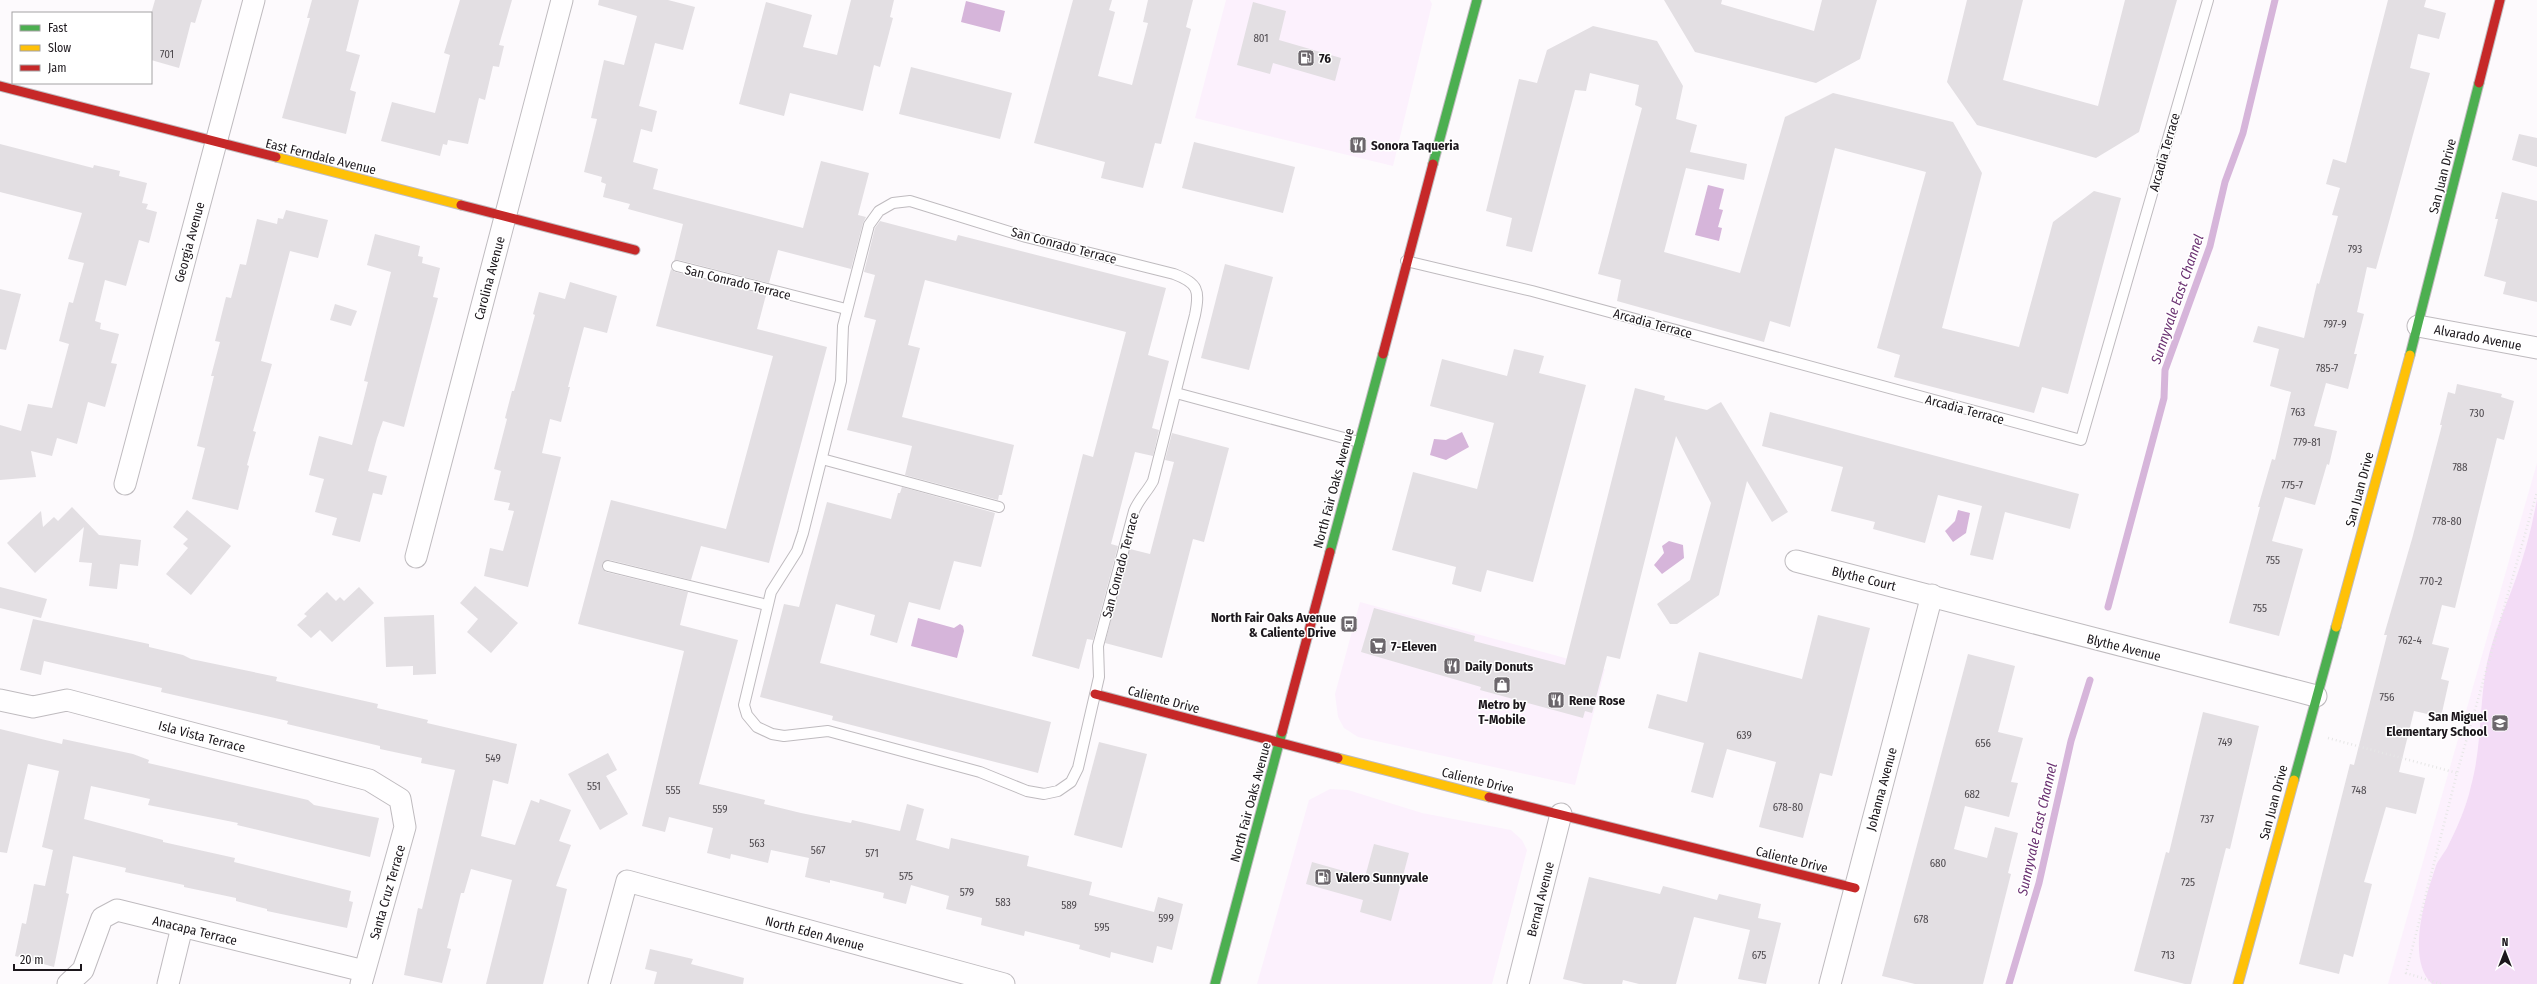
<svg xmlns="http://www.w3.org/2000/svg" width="2537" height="984" font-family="'Fira Sans Condensed',sans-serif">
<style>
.built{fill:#fcf1fd}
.green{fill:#f3dcf6}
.water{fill:#d6b5da}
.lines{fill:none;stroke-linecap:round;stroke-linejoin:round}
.stream{stroke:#d6b5da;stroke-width:7}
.building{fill:#e3dfe3}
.lane-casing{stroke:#bfbbbf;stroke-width:12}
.street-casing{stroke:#bfbbbf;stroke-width:23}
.fast-casing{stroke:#bfbbbf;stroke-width:11}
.slow-casing{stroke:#bfbbbf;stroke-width:11}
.jam-casing{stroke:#bfbbbf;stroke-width:11}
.path{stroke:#e6e6e6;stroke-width:2.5;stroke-dasharray:1 3;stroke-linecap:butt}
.lane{stroke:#fffeff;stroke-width:10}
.street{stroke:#fffeff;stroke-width:21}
.fast{stroke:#4caf50;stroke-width:9}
.slow{stroke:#ffc107;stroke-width:9}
.jam{stroke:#c62828;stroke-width:9}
.labels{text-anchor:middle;stroke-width:3;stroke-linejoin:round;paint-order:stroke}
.number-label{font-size:11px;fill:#4f4a4f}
.poi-label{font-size:13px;font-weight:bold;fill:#1c171c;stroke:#fff;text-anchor:start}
.street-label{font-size:13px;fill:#1c171c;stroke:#fff}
.water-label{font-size:14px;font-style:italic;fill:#6b3272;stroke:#fff}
</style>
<rect width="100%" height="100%" fill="#fdfafd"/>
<g class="built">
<polygon points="1226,0 1430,0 1432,4 1393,166 1195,118"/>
<polygon points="2537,463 2537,984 2388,984"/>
<polygon points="1360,602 1605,669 1575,785 1358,737 1344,728 1338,717 1335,694"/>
<polygon points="1330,789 1348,790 1422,813 1511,830 1522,840 1527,850 1492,984 1257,984 1309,800"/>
</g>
<path class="green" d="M 2537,499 L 2537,984 L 2432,984 C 2406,959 2425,898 2435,869 C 2437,861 2443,855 2447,848 C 2457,828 2466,808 2471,786 C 2482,746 2479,704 2487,663 C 2493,635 2505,608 2515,581 C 2525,554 2532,527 2537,499 Z"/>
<g class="water">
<polygon points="966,1 1005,11 1000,32 961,22"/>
<polygon points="1708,185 1724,189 1719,209 1723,210 1718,227 1722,228 1719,241 1695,235"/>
<polygon points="1462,432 1469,447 1446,460 1430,455 1434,439 1446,440"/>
<polygon points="1958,510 1970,513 1966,533 1953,542 1945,531 1955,521"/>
<polygon points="1669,541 1683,545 1684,558 1662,574 1654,565 1664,553 1662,546"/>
<polygon points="918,618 954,628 960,624 963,626 964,631 957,658 911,646"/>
</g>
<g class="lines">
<g class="stream">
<polyline points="2108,607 2164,398 2165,370 2210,246 2225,182 2243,133 2275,0"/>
<polyline points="2009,984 2039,883 2071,741 2090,680"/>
</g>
</g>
<g class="building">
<polygon points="155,0 202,0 195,23 191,22 179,68 151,60 151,14"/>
<polygon points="312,0 359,0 346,51 360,55 350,90 356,92 346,134 282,118 310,18 307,18"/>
<polygon points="460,0 512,0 499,45 504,46 499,67 493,66 485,100 479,98 468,144 448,140 447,145 443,144 440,156 381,141 392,102 435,113 450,55 444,53"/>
<polygon points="599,0 668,0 695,7 683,50 655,43 639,106 657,111 652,132 641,129 633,162 658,169 653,189 803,228 821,161 869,173 858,215 866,217 863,223 851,269 778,250 769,283 679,260 674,261 683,224 628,209 630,204 603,197 606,184 601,182 602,177 584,172 597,119 591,118 604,60 624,65 637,16 598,5"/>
<polygon points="851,0 894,0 890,17 893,18 880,67 874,65 863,111 790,93 784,116 739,104 766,2 812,15 803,47 837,55"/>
<polygon points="1073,0 1112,0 1109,10 1115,12 1098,76 1132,85 1148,23 1143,22 1148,0 1193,0 1186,27 1191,29 1161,144 1155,143 1143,188 1101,178 1105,162 1034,143"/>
<polygon points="1664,0 1722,0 1721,4 1814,31 1822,0 1877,0 1860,59 1816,83 1695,52"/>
<polygon points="1967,0 2023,0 2003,80 2098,106 2125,0 2177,0 2139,132 2096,158 1977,125 1947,82"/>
<polygon points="2388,0 2426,0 2424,7 2446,13 2439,39 2418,34 2410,68 2430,73 2376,269 2367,267 2357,312 2364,314 2354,354 2357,354 2348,389 2326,383 2314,426 2337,431 2329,465 2327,464 2315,505 2285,497 2272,541 2303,549 2279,636 2229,623 2260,507 2258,507 2272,459 2275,460 2291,392 2270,386 2279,349 2253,342 2258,326 2304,338 2317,283 2319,284 2338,216 2332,215 2340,188 2326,184 2333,159 2346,163"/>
<polygon points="1253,2 1286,11 1279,40 1341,58 1335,81 1273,63 1270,74 1237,65"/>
<polygon points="1593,26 1657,41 1683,86 1676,119 1697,125 1690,152 1747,164 1744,180 1686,168 1664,252 1740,273 1785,117 1833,93 1953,122 1982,173 1942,328 2019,347 2053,222 2094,191 2121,198 2068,394 2042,387 2034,413 1894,377 1900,355 1877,348 1926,172 1835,148 1790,327 1770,321 1764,342 1617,301 1621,280 1598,274 1642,108 1635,105 1639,85 1590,73 1586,91 1575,90 1532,252 1506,246 1512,218 1486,211 1519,79 1537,83 1547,50"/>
<polygon points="911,67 1012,93 1000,139 899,114"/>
<polygon points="2519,134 2537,138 2537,167 2512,160"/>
<polygon points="1194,142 1295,167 1283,213 1182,188"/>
<polygon points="0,144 93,168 94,165 120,171 119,176 147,183 142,203 148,204 146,209 157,212 149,243 139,240 126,286 105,280 95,321 101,323 100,329 119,334 111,363 117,364 105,407 88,402 77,444 57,438 52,456 31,451 36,477 0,480 0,425 21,431 28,404 52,408 69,344 59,341 69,302 73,303 84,263 68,259 82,213 0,192"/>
<polygon points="2502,192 2537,201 2537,302 2503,294 2506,282 2484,276 2498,219 2495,219"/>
<polygon points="286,210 328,220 318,258 290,251 261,361 272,364 253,431 256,432 247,465 249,466 238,510 192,499 205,448 197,446 214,376 211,376 220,342 215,341 226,297 231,298 240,264 246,265 257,219 277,224 278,218 283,219"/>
<polygon points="880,221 956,241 958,235 1166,288 1148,355 1169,361 1152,428 1159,430 1153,456 1135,452 1111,544 1118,546 1093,640 1087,639 1079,669 1032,656 1083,454 1093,457 1126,332 925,280 908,345 920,348 902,417 1014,445 1002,495 999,495 998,500 905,475 912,446 847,430 876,320 864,317 875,275 864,272 875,228"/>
<polygon points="375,234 420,246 418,256 423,257 422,263 440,268 433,297 438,298 404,427 383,421 377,438 368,471 387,476 382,495 373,493 360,542 332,535 337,518 315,512 324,479 309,475 319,436 352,445 368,382 364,381 391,272 367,265"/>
<polygon points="1225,264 1273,277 1249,370 1201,358"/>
<polygon points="671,269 675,272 766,295 757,329 827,347 769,563 701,546 691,580 610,560 602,564 602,568 606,572 688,592 680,625 738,640 699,784 765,800 764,804 801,813 851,823 852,820 900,831 907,804 924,809 916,840 949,849 951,838 1029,856 1027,866 1092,882 1089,895 1154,912 1158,897 1183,904 1172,950 1157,946 1153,963 1111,952 1110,958 1079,949 1080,945 1025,931 1024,936 981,925 982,918 946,909 949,896 911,885 906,904 883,898 884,893 830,880 830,883 805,877 809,858 771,850 768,863 731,854 730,859 707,853 713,828 669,817 665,832 642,826 684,651 578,624 611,500 726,529 773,356 656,326"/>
<polygon points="570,282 617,296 607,333 584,327 568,387 570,387 561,422 550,419 542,453 561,457 528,587 484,576 490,548 503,551 514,511 508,510 510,503 494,500 501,471 494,469 507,419 505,418 512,391 514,391 535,315 533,314 539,292 565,299"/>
<polygon points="0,289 21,294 6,350 0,349"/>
<polygon points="335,304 357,311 351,326 330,320"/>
<polygon points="1514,349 1544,356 1539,373 1586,385 1533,582 1487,570 1481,592 1452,584 1456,567 1392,550 1413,472 1477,489 1494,423 1430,406 1442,359 1507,376"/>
<polygon points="2457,384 2502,394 2501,397 2514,401 2504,440 2497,438 2455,608 2442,605 2432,644 2449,648 2441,679 2449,681 2441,717 2414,711 2399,772 2425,778 2416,814 2386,807 2364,882 2372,884 2353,957 2344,954 2339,974 2299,964 2350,764 2354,765 2387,635 2384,635 2412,539 2442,425 2440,425 2448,392 2455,394"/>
<polygon points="1635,388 1665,396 1664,400 1707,410 1721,402 1788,512 1772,522 1747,481 1719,595 1677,624 1670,624 1657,604 1690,580 1711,503 1676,436 1620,659 1607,656 1592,713 1585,711 1583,718 1480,690 1481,687 1361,652 1374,608 1475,636 1474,641 1565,665"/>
<polygon points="1770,412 2079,494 2070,529 2005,512 1993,560 1970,555 1982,506 1938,495 1925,543 1873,529 1875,522 1831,511 1843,467 1762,446"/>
<polygon points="1172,433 1229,448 1204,542 1193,539 1162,658 1105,643 1130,549 1150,554 1174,462 1165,460"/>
<polygon points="902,487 995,513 981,567 954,561 940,610 909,602 897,643 870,635 875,615 836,604 820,663 1051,722 1038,773 832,720 833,716 760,697 784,604 799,607 827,502 891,519 898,493 900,493"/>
<polygon points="72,507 99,535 141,540 138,566 120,564 117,589 89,586 92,563 79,562 84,527 35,573 7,543 41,511 43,527 54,517 58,521"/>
<polygon points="187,510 231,546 191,595 166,574 188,548 183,544 188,539 173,527"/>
<polygon points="475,586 518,623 491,653 467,632 478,619 460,603"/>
<polygon points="0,587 47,599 41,618 0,608"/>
<polygon points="359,587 374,603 332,642 320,630 311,638 297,625 307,616 304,614 327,592 336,601 340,597 344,601"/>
<polygon points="434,615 436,674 413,675 413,666 386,667 384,617"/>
<polygon points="1818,615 1870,628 1832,776 1820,773 1803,838 1759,827 1776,762 1727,749 1713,798 1691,792 1704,743 1648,728 1657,694 1687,702 1699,652 1802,679"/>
<polygon points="33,619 149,644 149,647 183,655 191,659 277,677 276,681 378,704 377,708 428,720 427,723 517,744 508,784 493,780 481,836 515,845 531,800 539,803 540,799 571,810 559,841 571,845 556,886 567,889 543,984 486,984 512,880 471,869 464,893 461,893 447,948 451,949 442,983 404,975 418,908 422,909 455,770 421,763 422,758 380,749 380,746 287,724 288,721 161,692 162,688 144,684 44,661 41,675 20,670"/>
<polygon points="1968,654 2015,666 1998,732 2023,738 2011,782 2018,783 2009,817 1965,806 1954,849 1987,858 1995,827 2018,833 2008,873 2011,874 1983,984 1915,984 1882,976"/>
<polygon points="2203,712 2259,726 2230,849 2226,848 2191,984 2185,984 2134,971 2166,852 2169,853"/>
<polygon points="0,729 62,744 63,739 133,754 149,760 148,763 308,800 314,805 379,818 370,857 237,825 238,823 148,805 150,799 91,786 84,819 163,840 163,842 235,858 234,862 351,891 349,901 353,902 347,928 267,911 267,909 236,901 236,898 184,887 184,885 125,872 126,868 73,856 66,893 69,894 54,967 15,956 22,923 26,924 34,884 45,886 53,850 42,847 59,771 28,764 7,853 0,852"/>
<polygon points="1099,742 1147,754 1122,848 1074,835"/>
<polygon points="608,753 617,770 606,776 628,814 600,830 568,774"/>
<polygon points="1374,844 1409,853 1391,921 1360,912 1363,900 1306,884 1312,862 1365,877"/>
<polygon points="1589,877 1660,894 1663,886 1717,900 1719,894 1761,904 1758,918 1781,923 1766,984 1738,979 1750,930 1694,917 1676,984 1639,984 1623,980 1622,984 1584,984 1563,979"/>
<polygon points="650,949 693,959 691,964 744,978 743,984 654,984 657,972 645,969"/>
</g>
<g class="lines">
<g class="lane-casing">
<g id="lane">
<path d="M 910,201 L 1026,237 L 1174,274 C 1198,283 1200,290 1195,315 L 1153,481 C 1147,492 1139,499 1134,511 L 1098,646 L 1099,677 L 1078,768 L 1071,782 L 1058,791 L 1044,794 L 1027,791 L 980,772 L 828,731 L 784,736 L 772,734 L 757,727 L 747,715 L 744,705 L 771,592 L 797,551 L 803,533 L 841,381 L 843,326 L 869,225 L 879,211 L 893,203 Z"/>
<polyline points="1406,261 1532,291 2081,440 2208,0"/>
<polyline points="677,266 846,309"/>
<polyline points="1176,393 1359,442"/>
<polyline points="822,459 999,507"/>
<polyline points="608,566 767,605"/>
</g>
</g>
<g class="street-casing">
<g id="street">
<polyline points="2418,326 2537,348"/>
<polyline points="125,484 254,0"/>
<polyline points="416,557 562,0"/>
<polyline points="1796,561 2316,696"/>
<polyline points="0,700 33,707 67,700 369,780 400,799 405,827 361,984"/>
<polyline points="68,984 83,970 102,918 117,910 364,971"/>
<polyline points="168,984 182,927"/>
<polyline points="599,984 627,881 1004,984"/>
<polyline points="1518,984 1561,814"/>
<polyline points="1830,984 1932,595"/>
</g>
</g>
<g class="fast-casing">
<g id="fast">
<polyline points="1433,164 1477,0"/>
<polyline points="2410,355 2479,83"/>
<polyline points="1330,552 1383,354"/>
<polyline points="2294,780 2336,627"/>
<polyline points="1215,984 1282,732"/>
</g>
</g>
<g class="slow-casing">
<g id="slow">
<polyline points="276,157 461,205"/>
<polyline points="2336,627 2410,355"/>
<polyline points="1338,758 1489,797"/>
<polyline points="2238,984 2294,780"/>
</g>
</g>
<g class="jam-casing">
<g id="jam">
<polyline points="2479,83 2500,0"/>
<polyline points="0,86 276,157"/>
<polyline points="461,205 635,250"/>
<polyline points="1383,354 1433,164"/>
<polyline points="1095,694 1338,758"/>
<polyline points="1282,732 1330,552"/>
<polyline points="1489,797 1855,888"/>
</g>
</g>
<g class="path">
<polyline points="2328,738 2457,773"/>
<polyline points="2441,984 2406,973 2457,773 2537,492"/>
</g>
<use href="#lane" class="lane"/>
<use href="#street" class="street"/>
<use href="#fast" class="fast"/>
<use href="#slow" class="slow"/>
<use href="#jam" class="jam"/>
</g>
<defs>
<g id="fuel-square" transform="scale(0.9)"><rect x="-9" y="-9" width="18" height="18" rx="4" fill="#6b666b" stroke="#fff"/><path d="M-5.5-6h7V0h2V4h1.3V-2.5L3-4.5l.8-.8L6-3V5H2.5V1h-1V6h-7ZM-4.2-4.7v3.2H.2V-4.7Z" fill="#fff"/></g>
<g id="restaurant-square" transform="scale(0.9)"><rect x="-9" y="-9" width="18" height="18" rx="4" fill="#6b666b" stroke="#fff"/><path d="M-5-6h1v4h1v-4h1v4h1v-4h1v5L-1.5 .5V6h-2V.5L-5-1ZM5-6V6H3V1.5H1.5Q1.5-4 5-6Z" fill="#fff"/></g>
<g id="bus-square" transform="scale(0.9)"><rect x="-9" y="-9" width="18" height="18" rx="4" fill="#6b666b" stroke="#fff"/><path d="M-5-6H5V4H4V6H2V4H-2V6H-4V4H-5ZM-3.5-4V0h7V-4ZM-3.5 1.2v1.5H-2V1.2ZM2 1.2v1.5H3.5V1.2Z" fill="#fff"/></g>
<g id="supermarket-square" transform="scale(0.9)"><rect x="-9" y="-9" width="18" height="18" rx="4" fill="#6b666b" stroke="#fff"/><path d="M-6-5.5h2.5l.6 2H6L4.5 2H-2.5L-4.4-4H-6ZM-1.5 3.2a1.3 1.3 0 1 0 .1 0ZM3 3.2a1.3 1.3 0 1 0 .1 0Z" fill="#fff"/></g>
<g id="shop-square" transform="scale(0.9)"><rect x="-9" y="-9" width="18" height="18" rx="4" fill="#6b666b" stroke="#fff"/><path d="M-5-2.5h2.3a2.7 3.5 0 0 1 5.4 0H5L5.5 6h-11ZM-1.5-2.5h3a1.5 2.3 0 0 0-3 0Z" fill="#fff"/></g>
<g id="school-square" transform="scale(0.9)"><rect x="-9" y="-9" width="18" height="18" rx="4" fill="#6b666b" stroke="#fff"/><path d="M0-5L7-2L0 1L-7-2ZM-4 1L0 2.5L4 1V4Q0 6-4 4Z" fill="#fff"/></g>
</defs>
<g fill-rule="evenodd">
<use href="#fuel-square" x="1306" y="58"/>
<use href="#restaurant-square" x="1358" y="145"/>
<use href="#bus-square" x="1349" y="624"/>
<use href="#supermarket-square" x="1378" y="646"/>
<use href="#restaurant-square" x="1452" y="666"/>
<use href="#shop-square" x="1502" y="685"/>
<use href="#restaurant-square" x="1556" y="700"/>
<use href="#school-square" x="2500" y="723"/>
<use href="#fuel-square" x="1323" y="877"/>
</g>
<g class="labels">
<g class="number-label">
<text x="1261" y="42">801</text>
<text x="167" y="58">701</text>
<text x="2355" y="253">793</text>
<text x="2335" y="328">797-9</text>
<text x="2327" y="372">785-7</text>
<text x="2298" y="416">763</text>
<text x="2477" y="417">730</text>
<text x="2307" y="446">779-81</text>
<text x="2460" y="471">788</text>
<text x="2292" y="489">775-7</text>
<text x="2447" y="525">778-80</text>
<text x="2273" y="564">755</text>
<text x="2431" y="585">770-2</text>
<text x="2260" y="612">755</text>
<text x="2410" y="644">762-4</text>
<text x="2387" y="701">756</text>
<text x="1744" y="739">639</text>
<text x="2225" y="746">749</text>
<text x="1983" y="747">656</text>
<text x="493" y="762">549</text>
<text x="594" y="790">551</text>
<text x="673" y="794">555</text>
<text x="2359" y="794">748</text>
<text x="1972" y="798">682</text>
<text x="1788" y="811">678-80</text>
<text x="720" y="813">559</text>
<text x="2207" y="823">737</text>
<text x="757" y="847">563</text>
<text x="818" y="854">567</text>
<text x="872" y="857">571</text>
<text x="1938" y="867">680</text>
<text x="906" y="880">575</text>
<text x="2188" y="886">725</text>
<text x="967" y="896">579</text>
<text x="1003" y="906">583</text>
<text x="1069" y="909">589</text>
<text x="1166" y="922">599</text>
<text x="1921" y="923">678</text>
<text x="1102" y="931">595</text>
<text x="1759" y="959">675</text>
<text x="2168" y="959">713</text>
</g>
<g class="poi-label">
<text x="1319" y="63">76</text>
<text x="1371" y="150">Sonora Taqueria</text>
<text x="1336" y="622" text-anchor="end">North Fair Oaks Avenue<tspan x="1336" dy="15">&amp; Caliente Drive</tspan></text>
<text x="1391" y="651">7-Eleven</text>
<text x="1465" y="671">Daily Donuts</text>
<text x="1569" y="705">Rene Rose</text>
<text x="1502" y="709" text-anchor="middle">Metro by<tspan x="1502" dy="15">T-Mobile</tspan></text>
<text x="2487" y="721" text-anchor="end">San Miguel<tspan x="2487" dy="15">Elementary School</tspan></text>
<text x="1336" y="882">Valero Sunnyvale</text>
</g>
<g class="street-label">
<text transform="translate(2164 152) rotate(-74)" y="5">Arcadia Terrace</text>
<text transform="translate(321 156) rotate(14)" y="5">East Ferndale Avenue</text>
<text transform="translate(2442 176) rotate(-76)" y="5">San Juan Drive</text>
<text transform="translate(189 242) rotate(-75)" y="5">Georgia Avenue</text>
<text transform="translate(1064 245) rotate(15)" y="5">San Conrado Terrace</text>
<text transform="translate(489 278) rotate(-75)" y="5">Carolina Avenue</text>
<text transform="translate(738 282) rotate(14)" y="5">San Conrado Terrace</text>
<text transform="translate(1653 323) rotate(15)" y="5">Arcadia Terrace</text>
<text transform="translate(2478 337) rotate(11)" y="5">Alvarado Avenue</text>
<text transform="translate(1965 409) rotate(15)" y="5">Arcadia Terrace</text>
<text transform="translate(1333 488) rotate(-75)" y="5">North Fair Oaks Avenue</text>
<text transform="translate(2359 489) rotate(-75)" y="5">San Juan Drive</text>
<text transform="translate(1120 565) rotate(-75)" y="5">San Conrado Terrace</text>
<text transform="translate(1864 578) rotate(14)" y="5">Blythe Court</text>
<text transform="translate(2124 647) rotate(14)" y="5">Blythe Avenue</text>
<text transform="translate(1164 699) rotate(15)" y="5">Caliente Drive</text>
<text transform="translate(202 736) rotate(15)" y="5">Isla Vista Terrace</text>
<text transform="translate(1478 780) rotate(14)" y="5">Caliente Drive</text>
<text transform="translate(1881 789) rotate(-75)" y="5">Johanna Avenue</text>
<text transform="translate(1250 802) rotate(-75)" y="5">North Fair Oaks Avenue</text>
<text transform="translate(2273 802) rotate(-75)" y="5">San Juan Drive</text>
<text transform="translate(1792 859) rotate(14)" y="5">Caliente Drive</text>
<text transform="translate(387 892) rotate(-74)" y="5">Santa Cruz Terrace</text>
<text transform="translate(1540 899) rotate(-76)" y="5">Bernal Avenue</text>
<text transform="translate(195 930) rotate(14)" y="5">Anacapa Terrace</text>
<text transform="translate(815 933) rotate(15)" y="5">North Eden Avenue</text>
</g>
<g class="water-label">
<text transform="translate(2177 299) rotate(-71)" y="5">Sunnyvale East Channel</text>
<text transform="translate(2037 829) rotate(-77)" y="5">Sunnyvale East Channel</text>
</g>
</g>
<rect x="12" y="12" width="140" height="72" fill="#ffffff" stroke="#a4a2a4"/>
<rect x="20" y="25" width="20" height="6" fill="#4caf50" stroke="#a4a2a4"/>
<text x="48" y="32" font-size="12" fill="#1c171c">Fast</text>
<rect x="20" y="45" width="20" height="6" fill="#ffc107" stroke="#a4a2a4"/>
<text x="48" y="52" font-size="12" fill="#1c171c">Slow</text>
<rect x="20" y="65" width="20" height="6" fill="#c62828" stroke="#a4a2a4"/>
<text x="48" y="72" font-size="12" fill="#1c171c">Jam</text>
<g transform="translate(2505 952)" stroke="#ffffff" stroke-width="3" paint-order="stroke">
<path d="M0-3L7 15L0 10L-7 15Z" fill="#1c171c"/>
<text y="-6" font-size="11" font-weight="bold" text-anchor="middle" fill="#1c171c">N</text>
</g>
<path d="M14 964v6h67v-6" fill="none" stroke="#1c171c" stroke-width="2"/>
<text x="20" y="964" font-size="12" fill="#1c171c" stroke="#ffffff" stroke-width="3" paint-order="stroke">20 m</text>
</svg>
